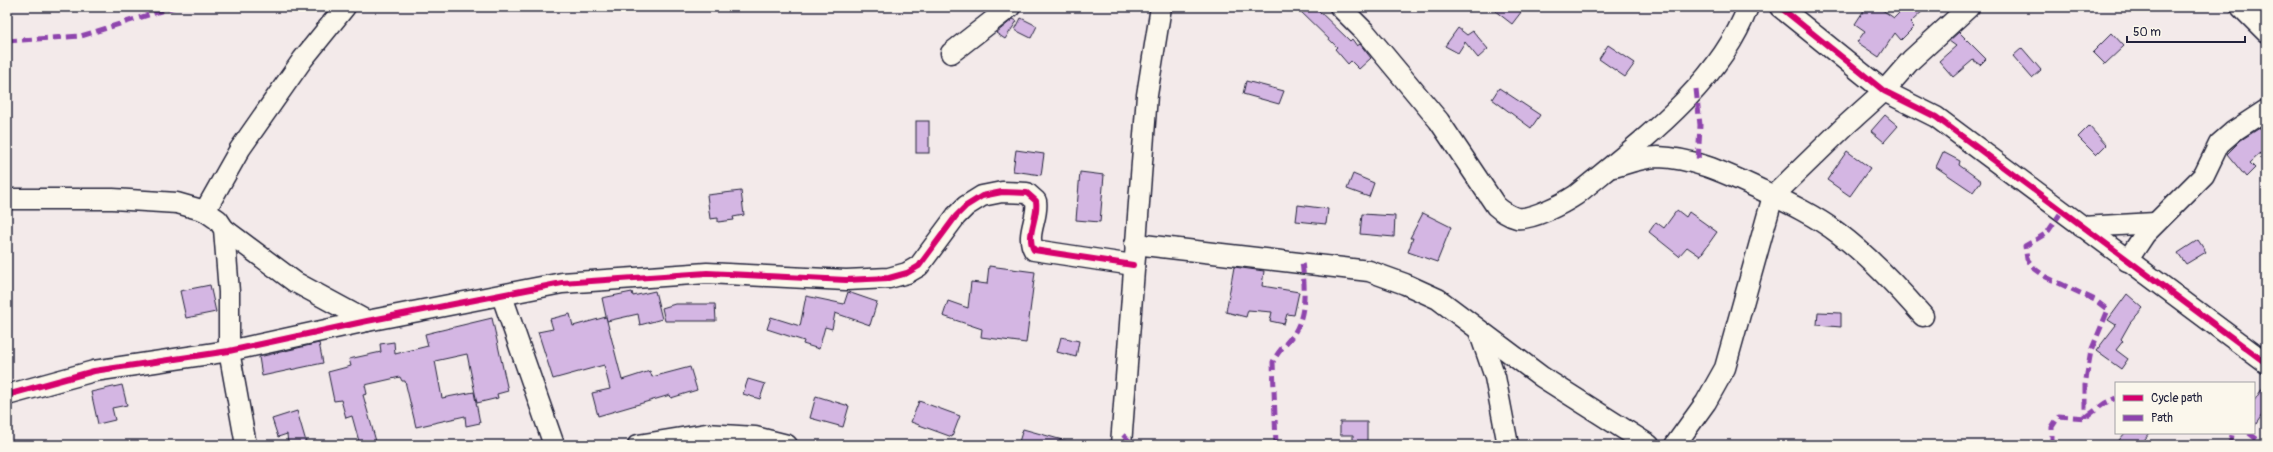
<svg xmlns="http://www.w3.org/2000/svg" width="2273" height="452" font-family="Pangolin,sans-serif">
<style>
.building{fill:#d4b6e3;stroke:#22223b}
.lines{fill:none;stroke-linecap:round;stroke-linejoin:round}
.minor-casing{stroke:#22223b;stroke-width:23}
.minor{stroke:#fbf7ec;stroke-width:20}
.quiet{stroke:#8e44ad;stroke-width:5;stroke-dasharray:10 5;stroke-linecap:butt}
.cycleway-casing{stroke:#fbf7ec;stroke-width:8}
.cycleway{stroke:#d6006c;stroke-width:6}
</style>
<rect width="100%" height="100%" fill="#f3eaea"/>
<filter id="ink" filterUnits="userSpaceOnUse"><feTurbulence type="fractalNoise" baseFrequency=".025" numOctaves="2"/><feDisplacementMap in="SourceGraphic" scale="8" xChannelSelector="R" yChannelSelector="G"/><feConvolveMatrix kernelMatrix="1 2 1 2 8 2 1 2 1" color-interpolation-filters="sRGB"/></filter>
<g filter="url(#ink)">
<g class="building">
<polygon points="1296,7 1315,7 1350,41 1352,39 1357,46 1360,44 1371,58 1359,69 1351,61 1348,64 1335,49 1337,47"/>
<polygon points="1490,7 1525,7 1512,24"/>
<polygon points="1866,7 1878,7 1894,18 1905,7 1927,7 1910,23 1914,27 1901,40 1895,33 1879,57 1857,42 1865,31 1855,24"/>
<polygon points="1021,18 1037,26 1031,38 1015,30"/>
<polygon points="1013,19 1017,21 1005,39 996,33"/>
<polygon points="1458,28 1467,35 1473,31 1488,49 1478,58 1465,42 1458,53 1445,46"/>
<polygon points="1959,32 1986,59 1980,65 1973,60 1953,77 1939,61 1956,46 1949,41"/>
<polygon points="2112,33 2124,46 2105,64 2093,52"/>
<polygon points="1608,45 1635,63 1625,77 1599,59"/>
<polygon points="2022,48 2041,70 2032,78 2013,56"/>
<polygon points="1246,81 1284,91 1279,104 1243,94"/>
<polygon points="1499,88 1540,115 1531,128 1492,99"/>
<polygon points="1885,115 1898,126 1884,142 1871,131"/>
<rect x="916" y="121" width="13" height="32"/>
<polygon points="2266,124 2266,148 2250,163 2255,168 2246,177 2227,154 2241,140"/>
<polygon points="2089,126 2106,145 2096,155 2078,137"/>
<polygon points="1016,150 1044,154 1041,175 1013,171"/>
<polygon points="1847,151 1870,168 1850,196 1827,180"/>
<polygon points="1943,152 1960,161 1959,165 1981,181 1973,192 1936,167"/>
<polygon points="1080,172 1104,175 1100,222 1076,220"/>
<polygon points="1353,174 1374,183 1369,197 1347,189"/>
<polygon points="741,191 744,215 733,217 734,220 718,222 718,218 710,219 707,195"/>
<polygon points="1298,205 1328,209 1326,224 1296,221"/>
<polygon points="1677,210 1686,217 1689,212 1717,232 1700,256 1687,247 1679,256 1649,232 1656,222 1664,228"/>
<polygon points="1423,213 1451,227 1437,262 1408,252 1413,238 1410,238"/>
<polygon points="1362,214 1395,216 1394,237 1360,234"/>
<polygon points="2198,240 2206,252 2186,264 2178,253"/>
<polygon points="989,266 1035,272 1026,343 981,337 982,329 943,316 948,301 968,308 971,282 987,284"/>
<polygon points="1234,267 1264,271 1262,286 1299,292 1294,315 1287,314 1284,324 1270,321 1272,312 1248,310 1246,317 1226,312"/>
<polygon points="210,285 216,312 186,318 180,291"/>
<polygon points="655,291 662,319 640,325 638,314 607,321 602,298 632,292 633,296"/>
<polygon points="848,292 877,302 870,325 835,313 832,329 825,327 819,349 803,344 804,341 767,329 771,317 800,326 806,296 844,304"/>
<polygon points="2127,294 2143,308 2130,323 2121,339 2123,341 2116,350 2128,359 2121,369 2096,351 2116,325 2108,320"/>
<polygon points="675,304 715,304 716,321 665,321 662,308"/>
<polygon points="1818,312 1841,313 1841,327 1817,325"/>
<polygon points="570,314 573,326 606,317 622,380 650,371 652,377 690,367 697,390 671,398 670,395 598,416 592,393 610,389 604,365 553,379 538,332 553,329 550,319"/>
<polygon points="492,318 508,391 497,394 498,398 477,403 467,354 435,361 442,398 474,392 480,423 466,426 465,416 416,427 405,381 402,381 400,377 365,385 367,394 363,395 377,445 360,445 352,416 346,418 341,400 334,401 328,372 351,366 349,359 381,352 380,344 394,342 395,354 428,346 425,334"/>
<polygon points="1061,337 1079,341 1076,357 1057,352"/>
<polygon points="319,343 323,363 262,376 259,357"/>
<polygon points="748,379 765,384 760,399 743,394"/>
<polygon points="2266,383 2266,409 2254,427 2254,401"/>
<polygon points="122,385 127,405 112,408 115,420 98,424 91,392"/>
<polygon points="816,396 849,406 843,427 810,418"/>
<polygon points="919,401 960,416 952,437 911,422"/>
<polygon points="297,411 307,445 288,445 287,434 278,437 272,419"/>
<polygon points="1340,422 1367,422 1367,444 1353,444 1353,435 1340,435"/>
<polygon points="1023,429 1066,441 1065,445 1018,445"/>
<polygon points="2125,433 2150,433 2140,445 2115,445"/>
</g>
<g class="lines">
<g class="minor-casing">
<g id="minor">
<path d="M 1340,7 L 1365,32 L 1439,121 L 1496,206 C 1502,211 1508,216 1517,218 C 1532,220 1564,203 1576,195 C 1639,143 1719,85 1748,7"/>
<polyline points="1780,7 1884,91 1936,117 2266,363"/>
<polyline points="2241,7 2266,32"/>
<polyline points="951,53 1010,7"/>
<path d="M 1614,167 C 1628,163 1643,157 1658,157 C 1692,158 1723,172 1753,186 C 1782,200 1813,214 1838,233 C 1870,257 1897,286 1923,316"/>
<polyline points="7,199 113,199 177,203 205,211 218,220 224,229 229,292 229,351 246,445"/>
<polyline points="205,211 240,149 303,59 345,7"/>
<polyline points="2082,227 2155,223"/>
<polyline points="224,229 295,282 367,321"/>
<polyline points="1135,244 1369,271 1405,284 1438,299 1542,377 1649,445"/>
<polyline points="2127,261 2145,234 2204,175 2219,144 2234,131 2266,110"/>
<polyline points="502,296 554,445"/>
<polyline points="1479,331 1495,377 1508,445"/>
<path d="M 7,395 L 94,371 L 229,351 L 367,321 L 562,283 L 707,273 L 846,280 L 889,278 L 907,273 L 919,266 L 956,216 L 966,206 L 982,196 L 1002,192 L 1027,193 L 1036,201 C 1039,217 1025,235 1034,250 L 1133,265"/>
<polyline points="638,445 706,434 755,437 787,445"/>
<polyline points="1121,445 1147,95 1161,7"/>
<polyline points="1675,445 1706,402 1725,368 1773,196 1844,127 1884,91 1911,60 1969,7"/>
</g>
</g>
<use href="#minor" class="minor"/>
<g class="quiet">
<polyline points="7,41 81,36 174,7"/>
<polyline points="1696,89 1700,125 1698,163"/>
<polyline points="2062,211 2047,233 2025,246 2027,259 2035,269 2046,277 2095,300 2108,310 2091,351 2085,385 2085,418"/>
<polyline points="2249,433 2264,445"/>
<polyline points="1123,435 1134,445"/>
<path d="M 1276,445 L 1273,362 C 1278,351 1286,344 1293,335 C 1307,315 1305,285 1302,262"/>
<polyline points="2052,445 2052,427 2059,416 2085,418 2105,403 2116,398"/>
<polyline points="2230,445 2232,435"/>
</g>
<g class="cycleway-casing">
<g id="cycleway">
<polyline points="1780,7 1884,91 1936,117 2266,363"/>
<path d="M 7,395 L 94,371 L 229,351 L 367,321 L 562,283 L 707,273 L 846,280 L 889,278 L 907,273 L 919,266 L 956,216 L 966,206 L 982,196 L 1002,192 L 1027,193 L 1036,201 C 1039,217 1025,235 1034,250 L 1133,265"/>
</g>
</g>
<use href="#cycleway" class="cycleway"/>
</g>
</g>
<rect width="2273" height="452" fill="none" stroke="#fbf7ec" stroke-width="24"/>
<rect x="12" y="12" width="2249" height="428" fill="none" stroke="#22223b" stroke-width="1.5" filter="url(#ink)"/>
<rect x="2115" y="382" width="140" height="52" fill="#fbf7ec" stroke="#a4a2a5"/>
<rect x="2123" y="395" width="20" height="6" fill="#d6006c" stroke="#a4a2a5"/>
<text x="2151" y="402" font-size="12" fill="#22223b">Cycle path</text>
<rect x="2123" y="415" width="20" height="6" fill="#8e44ad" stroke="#a4a2a5"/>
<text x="2151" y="422" font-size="12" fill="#22223b">Path</text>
<path d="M2127 36v6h118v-6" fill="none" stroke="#22223b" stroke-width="2"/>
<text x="2133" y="36" font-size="12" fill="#22223b" stroke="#fbf7ec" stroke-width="3" paint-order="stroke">50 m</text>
</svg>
